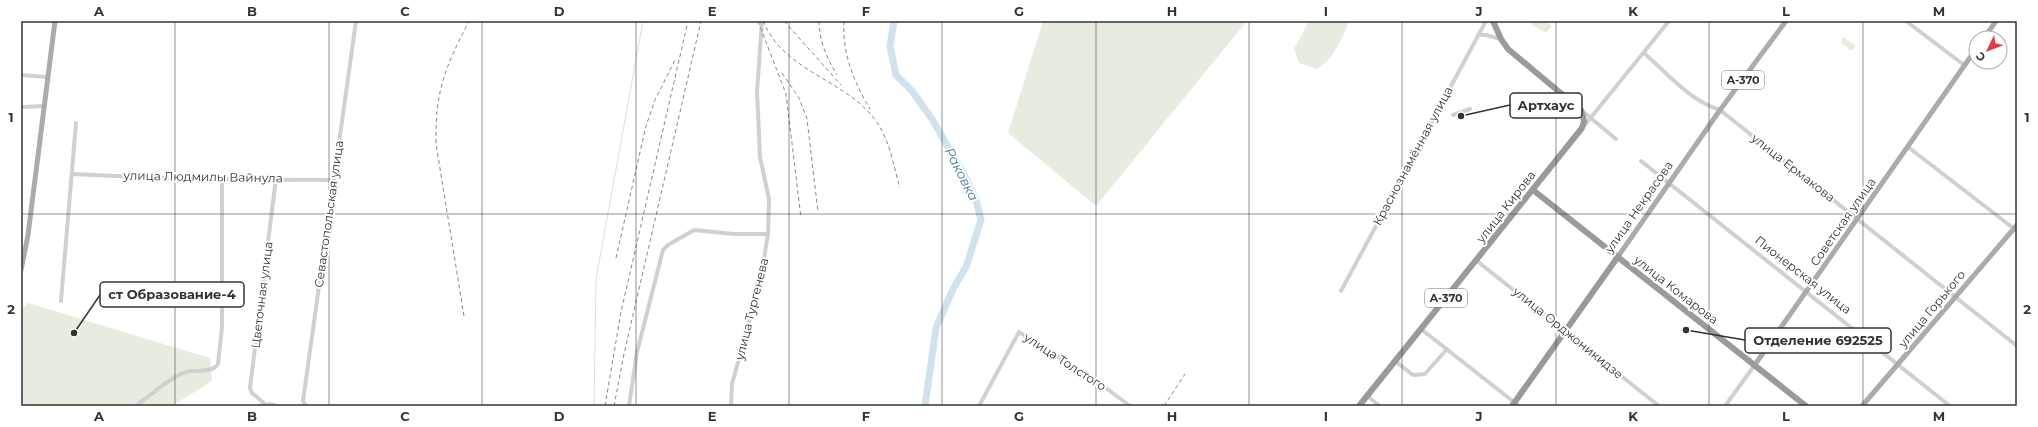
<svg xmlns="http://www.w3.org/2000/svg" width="2038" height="427" font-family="Montserrat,sans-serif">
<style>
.green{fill:#e6ecdf}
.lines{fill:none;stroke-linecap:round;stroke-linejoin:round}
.stream{stroke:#cfe2ee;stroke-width:1}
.river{stroke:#cfe2ee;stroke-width:7}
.minor{stroke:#d0d0d0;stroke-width:4}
.major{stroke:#ababab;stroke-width:5}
.highway{stroke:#9a9a9a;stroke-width:6}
.rail{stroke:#888;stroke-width:1;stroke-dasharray:4 3;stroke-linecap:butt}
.grid{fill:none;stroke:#333;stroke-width:1;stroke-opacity:0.55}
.labels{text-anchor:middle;stroke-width:4;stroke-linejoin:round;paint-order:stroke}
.shield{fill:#fff;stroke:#707070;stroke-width:1}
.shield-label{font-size:11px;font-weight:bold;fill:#333}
.street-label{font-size:12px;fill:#333;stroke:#fff}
.water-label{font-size:13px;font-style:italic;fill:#3f7597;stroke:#fff}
.leader{fill:none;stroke:#333;stroke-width:1.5}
.callout-dot{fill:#333;stroke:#fff;stroke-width:1.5}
.callout{fill:#fff;stroke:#333;stroke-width:1.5}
.callout-label{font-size:13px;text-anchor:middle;font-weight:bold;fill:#333}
.neatline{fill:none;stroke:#333;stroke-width:1.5}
.grid-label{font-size:13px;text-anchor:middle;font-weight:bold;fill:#333}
</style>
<rect width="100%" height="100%" fill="#fff"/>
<g class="green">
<polygon points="1043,21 1247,21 1096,206 1008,133"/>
<path d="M 1309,21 L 1349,21 C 1343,37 1332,62 1316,69 L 1299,63 L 1294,49 Z"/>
<polygon points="1532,21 1547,21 1552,26 1546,33 1532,25"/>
<polygon points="1843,37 1855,45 1854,49 1850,50 1841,42"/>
<polygon points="28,303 210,358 212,381 172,406 21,406 21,309"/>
</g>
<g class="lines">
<polyline class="stream" points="594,406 596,279 643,21"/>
<polyline class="river" points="894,21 890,46 896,75 912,91 932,119 967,180 976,200 981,220 966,267 953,289 936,328 925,406"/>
<g class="minor">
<polyline points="1906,21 1964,65"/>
<polyline points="1478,35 1486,35 1501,39"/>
<path d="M 1644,53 C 1667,73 1690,101 1720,110 L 2017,346"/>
<polyline points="21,75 47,77"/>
<polyline points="21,107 44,106"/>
<polyline points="1581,110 1616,139"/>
<polyline points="1453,115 1470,109"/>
<polyline points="1584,126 1669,21"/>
<polyline points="1908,147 2017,231"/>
<polyline points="1641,161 1950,406"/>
<polyline points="72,174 182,179 333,180"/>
<polyline points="1477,261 1659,406"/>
<polyline points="1341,291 1486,21"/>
<polyline points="61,301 76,123"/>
<polyline points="1421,329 1519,406"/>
<polyline points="1395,361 1413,375 1425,374 1447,349"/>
<polyline points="1367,396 1380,406"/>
<polyline points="265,404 252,393 250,388 276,178"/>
<path d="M 136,406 C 148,397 173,375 186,372 C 196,369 212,374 218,364 L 222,327 L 222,179"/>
<polyline points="259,406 270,404 277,406"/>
<polyline points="306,406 303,401 356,21"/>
<polyline points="629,406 637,352 663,250 668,245 694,230 734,234 768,234"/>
<polyline points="731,406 732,384 761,278 768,234 769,199 760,157 757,92 762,21"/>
<polyline points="979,406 1019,332 1098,382 1130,406"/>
<polyline points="1725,406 1754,366"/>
</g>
<g class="major">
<polyline points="1984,38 1996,21"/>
<polyline points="1617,258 1720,110 1786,21"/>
<polyline points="21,270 28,235 55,21"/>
<polyline points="1754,366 1976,49"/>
<polyline points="1862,406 2017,225"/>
</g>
<g class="highway">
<polyline points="1533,190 1806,406"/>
<polyline points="1359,406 1582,128 1584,121 1581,110 1508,49 1501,39 1493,21"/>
<polyline points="1512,406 1617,258"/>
</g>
<g class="rail">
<polyline points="758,21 786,94 801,218"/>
<path d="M 763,21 C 768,32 775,43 784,51 C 813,79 855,89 878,124 C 890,142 894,168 900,188"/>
<polyline points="784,21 841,85"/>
<path d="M 819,21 C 819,40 827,59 837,75"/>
<path d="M 844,21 C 842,54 854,82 870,109"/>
<polyline points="782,73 799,98 807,119 818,212"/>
<polyline points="616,258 646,126 655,100 676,58"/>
<path d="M 464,316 L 436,144 C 435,90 445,68 469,21"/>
<polyline points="605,406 621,312 688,21"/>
<polyline points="614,406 624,354 701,21"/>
<polyline points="1164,406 1185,374"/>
</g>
</g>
<path class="grid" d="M 175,21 L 175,406M 329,21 L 329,406M 482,21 L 482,406M 636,21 L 636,406M 789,21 L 789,406M 942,21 L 942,406M 1096,21 L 1096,406M 1249,21 L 1249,406M 1402,21 L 1402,406M 1556,21 L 1556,406M 1709,21 L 1709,406M 1863,21 L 1863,406M 21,214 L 2017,214"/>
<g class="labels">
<g class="shield">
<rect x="1722" y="71" width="42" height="18" rx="3"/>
<rect x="1425" y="289" width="42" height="18" rx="3"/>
</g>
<g class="shield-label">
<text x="1743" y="84">А-370</text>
<text x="1446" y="302">А-370</text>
</g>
<g class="street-label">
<text transform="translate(1413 156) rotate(-62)" y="4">Краснознамённая улица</text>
<text transform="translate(1793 168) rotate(38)" y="4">улица Ермакова</text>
<text transform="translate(203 177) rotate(1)" y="4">улица Людмилы Вайнула</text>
<text transform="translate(1506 207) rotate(-52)" y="4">улица Кирова</text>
<text transform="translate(1639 207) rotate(-55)" y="4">улица Некрасова</text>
<text transform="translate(329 214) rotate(-82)" y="4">Севастопольская улица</text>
<text transform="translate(1843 222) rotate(-55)" y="4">Советская улица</text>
<text transform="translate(1803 275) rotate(38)" y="4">Пионерская улица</text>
<text transform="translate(1676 290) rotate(38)" y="4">улица Комарова</text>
<text transform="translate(262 295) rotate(-83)" y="4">Цветочная улица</text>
<text transform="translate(752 309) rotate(-76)" y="4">улица Тургенева</text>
<text transform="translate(1932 309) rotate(-50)" y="4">улица Горького</text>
<text transform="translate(1568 333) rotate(39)" y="4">улица Орджоникидзе</text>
<text transform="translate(1065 362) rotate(33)" y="4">улица Толстого</text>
</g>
<g class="water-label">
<text transform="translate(962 174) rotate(63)" y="5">Раковка</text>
</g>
</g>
<path class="leader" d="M1461 116L1510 105M74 333L100 295M1686 330L1745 340"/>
<g class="callout-dot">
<circle cx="1461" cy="116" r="4"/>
<circle cx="74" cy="333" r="4"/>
<circle cx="1686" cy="330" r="4"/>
</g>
<g class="callout">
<rect x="1510" y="93" width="72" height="25" rx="4"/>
<rect x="100" y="282" width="144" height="25" rx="4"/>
<rect x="1745" y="328" width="146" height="25" rx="4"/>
</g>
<g class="callout-label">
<text x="1546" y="110">Артхаус</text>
<text x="172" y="299">ст Образование-4</text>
<text x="1818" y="345">Отделение 692525</text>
</g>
<rect width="2038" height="427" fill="none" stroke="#ffffff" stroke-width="44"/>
<g transform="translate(1988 50) rotate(227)"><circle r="19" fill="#ffffff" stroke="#adadad"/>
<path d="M0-3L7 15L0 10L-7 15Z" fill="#e63946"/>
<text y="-6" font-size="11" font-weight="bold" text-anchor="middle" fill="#333333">С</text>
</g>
<rect x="22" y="22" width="1994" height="383" class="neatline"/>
<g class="grid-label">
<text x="99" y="16">A</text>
<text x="252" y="16">B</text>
<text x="405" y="16">C</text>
<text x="559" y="16">D</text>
<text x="712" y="16">E</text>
<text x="866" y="16">F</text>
<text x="1019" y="16">G</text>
<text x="1172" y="16">H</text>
<text x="1326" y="16">I</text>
<text x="1479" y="16">J</text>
<text x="1633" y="16">K</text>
<text x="1786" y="16">L</text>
<text x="1939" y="16">M</text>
<text x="11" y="122">1</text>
<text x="2027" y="122">1</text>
<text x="11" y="314">2</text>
<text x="2027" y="314">2</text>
<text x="99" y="421">A</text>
<text x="252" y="421">B</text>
<text x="405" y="421">C</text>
<text x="559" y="421">D</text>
<text x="712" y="421">E</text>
<text x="866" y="421">F</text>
<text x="1019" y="421">G</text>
<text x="1172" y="421">H</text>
<text x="1326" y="421">I</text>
<text x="1479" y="421">J</text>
<text x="1633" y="421">K</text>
<text x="1786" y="421">L</text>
<text x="1939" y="421">M</text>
</g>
</svg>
